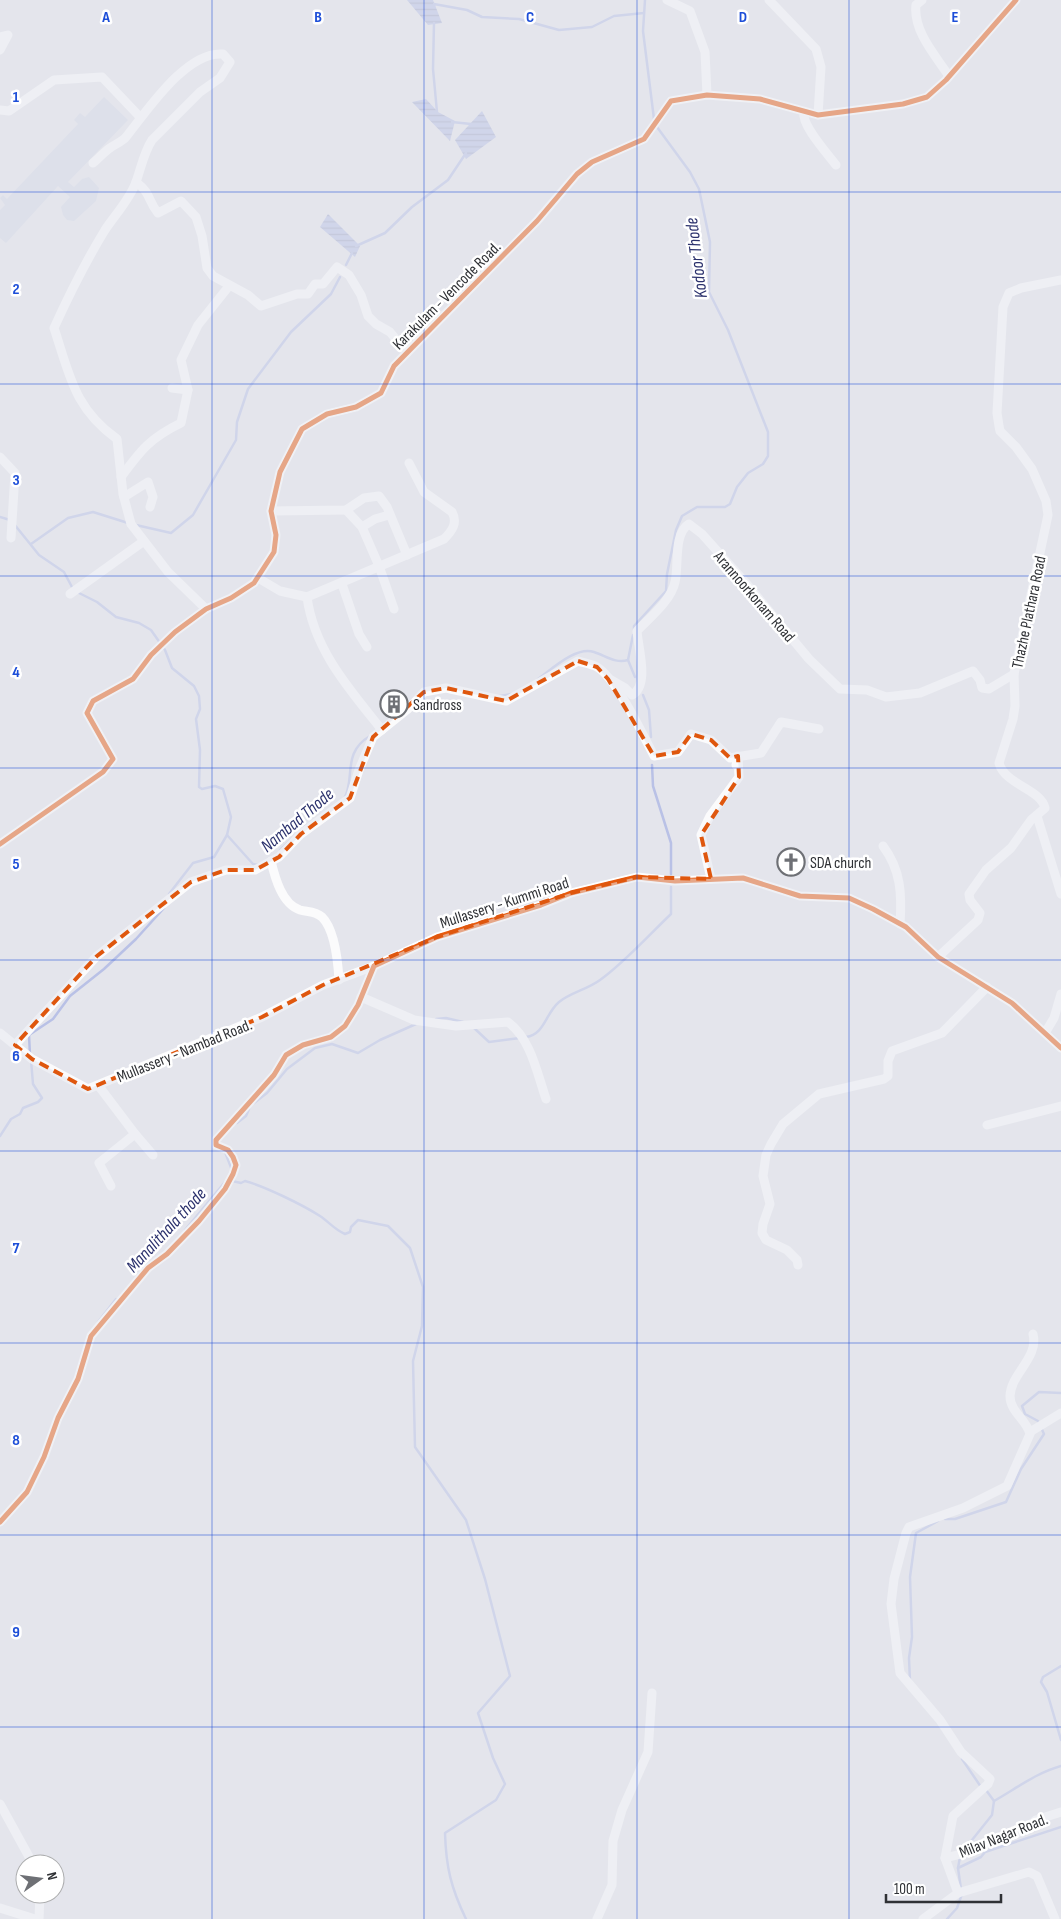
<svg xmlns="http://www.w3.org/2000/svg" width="1061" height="1919" font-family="'Sofia Sans Condensed',sans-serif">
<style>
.built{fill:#d6d9e6}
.water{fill:url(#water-rules)}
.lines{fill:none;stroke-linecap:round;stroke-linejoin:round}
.stream{stroke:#b9c1e6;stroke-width:2.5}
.minor{stroke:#fbfbfc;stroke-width:9}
.cycleway-casing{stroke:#fff;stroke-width:8}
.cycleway{stroke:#e8590c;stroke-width:5}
.marked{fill:none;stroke:#df570e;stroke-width:4;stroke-dasharray:10 6;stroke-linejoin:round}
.grid{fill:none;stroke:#1d4ed8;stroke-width:1;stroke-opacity:0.55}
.labels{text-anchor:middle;stroke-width:5;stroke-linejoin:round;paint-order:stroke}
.street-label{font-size:16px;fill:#2f3135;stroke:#fff}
.poi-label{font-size:16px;fill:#2f3135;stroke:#fff;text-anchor:start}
.water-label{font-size:18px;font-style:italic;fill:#2c326d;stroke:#fff}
.grid-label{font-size:16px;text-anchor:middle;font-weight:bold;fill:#1d4ed8;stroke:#fff;stroke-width:5;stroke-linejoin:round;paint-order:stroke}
</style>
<defs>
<pattern id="water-rules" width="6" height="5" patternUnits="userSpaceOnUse" patternTransform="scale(1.25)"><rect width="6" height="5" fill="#b9c1e6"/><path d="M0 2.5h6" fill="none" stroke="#9fa6c6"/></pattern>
</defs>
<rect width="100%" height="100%" fill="#e4e5ec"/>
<polygon class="built" points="104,97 128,120 68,182 74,187 82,179 89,177 99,188 96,201 74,221 67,220 63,215 61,207 70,197 58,186 6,243 0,238 0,210 5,205 0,198 3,195 7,199 78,124 74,120 80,113 85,117"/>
<g class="water">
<polygon points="407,0 433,0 442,23 428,25"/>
<polygon points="426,99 438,112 455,121 450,141 412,102"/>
<polygon points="482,111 496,137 466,159 455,140"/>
<polygon points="328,214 360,246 355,257 320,227"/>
</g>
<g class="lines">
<g class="stream">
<polyline points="645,0 643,31 654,119"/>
<polyline points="434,7 434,4 467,10 482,17 519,19 559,30 592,27 614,16 644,13"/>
<polyline points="434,23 433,69 437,112"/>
<polyline points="452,122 471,124"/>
<polyline points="356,246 385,233 412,207 448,180 466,153"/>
<polyline points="346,265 352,253"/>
<polyline points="0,517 10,520"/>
<polyline points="14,524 39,555 64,572 73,589"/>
<polyline points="136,525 171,533 193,515 236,440 237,422 248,389 291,332 331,294 340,277"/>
<polyline points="31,544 68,518 93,512 128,523"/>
<polyline points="77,592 97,602 116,617 139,623 151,630 165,650 172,668 194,686 199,696 200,709 196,719 200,750 199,787 202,789 215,786 223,789 231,817 227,835"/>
<polyline points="634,630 634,626 666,591 667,574 676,530 682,516 697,507 725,507 730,504 737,487 748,473 763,464 768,456 768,432 728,330 709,292 710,242 699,189 690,172 657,127"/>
<polyline points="628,660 635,677"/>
<path d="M 538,679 C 552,669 576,646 594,652 C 606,656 616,664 628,660 L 633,635"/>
<polyline points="643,695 649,710 651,737"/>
<polyline points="500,696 511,694"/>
<polyline points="652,765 653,786 671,843 671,874"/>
<path d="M 344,799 C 356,779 341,753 370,736"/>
<polyline points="280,850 307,825"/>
<polyline points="169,894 193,863 214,857 227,835 253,864 258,865"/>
<polyline points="436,1019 446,1018 463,1022"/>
<polyline points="474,1028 489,1042 520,1038"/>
<path d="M 526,1037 C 545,1034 545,1014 559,1002 C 570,993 588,989 600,980 C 623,964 650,934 671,914 L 671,887"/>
<polyline points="30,1055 29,1035 53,1019 70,996 104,969 136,939 164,908"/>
<polyline points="254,1103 267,1093 287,1069 315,1048 332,1044 358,1053 380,1040 416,1024"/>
<polyline points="237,1123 246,1116 249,1109"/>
<polyline points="0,1136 11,1119 20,1114 23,1108 38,1102 42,1098 33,1084 31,1060"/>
<polyline points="225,1152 232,1170"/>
<path d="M 232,1181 L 241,1183 L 245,1181 C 264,1186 303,1205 320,1216 C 329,1222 335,1230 345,1234 L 350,1232 L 351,1227 L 358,1220 L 388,1226 L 410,1248 L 423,1287 L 422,1326 L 413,1361 L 415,1447 L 466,1520 L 485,1579 L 510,1676 L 478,1713 L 493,1758 L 505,1784 L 496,1800 L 445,1833 C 446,1867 451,1888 466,1919"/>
<polyline points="185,1230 225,1182"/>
<polyline points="98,1322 116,1299"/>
<polyline points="945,1519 955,1519 1006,1502 1021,1469 1044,1434 1038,1421 1025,1414 1022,1406 1039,1392 1061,1393"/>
<polyline points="1061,1666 1043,1677 1041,1682 1047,1692 1061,1740"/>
<polyline points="910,1681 909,1658 912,1637 910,1577 916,1533 938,1521"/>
<polyline points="962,1759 981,1787"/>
<polyline points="986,1790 994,1801"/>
<path d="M 964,1850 L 992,1815 L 994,1801 C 1017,1788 1036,1773 1061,1766"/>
<polyline points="958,1868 960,1857"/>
<polyline points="961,1889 958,1868 981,1857 985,1852 1061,1827"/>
<polyline points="947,1919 957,1908 962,1894"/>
</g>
<g class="minor">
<polyline points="667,0 690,11 705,52 707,95"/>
<polyline points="769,0 816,49 821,67 818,115"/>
<path d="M 922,0 L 916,5 C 913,31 935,55 949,76"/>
<polyline points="0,37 8,35 0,50"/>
<polyline points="0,110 9,111 54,80 102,77 140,117"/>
<path d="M 804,112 C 801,125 827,153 836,165"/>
<path d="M 93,163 C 99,158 104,152 110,148 C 115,144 122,142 126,137 C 147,111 186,51 223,54 L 230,62 L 220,78 L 200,92 L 152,140 C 144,152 141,168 136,182 C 130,199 115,215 105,230 C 86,261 69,295 54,328 C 70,376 74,408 117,439 L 123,494 L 131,524 L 168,572 L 206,609"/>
<path d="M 136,182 C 152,194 147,200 158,213 L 181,201 L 196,217 L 202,236 L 207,268 L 213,276 L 248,295 L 261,306 L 297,294 L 308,294 L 315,284 L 323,284 L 337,267 L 349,275 L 361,295 L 368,316 L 376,324 L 390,332 L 407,353"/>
<polyline points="172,388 188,390"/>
<polyline points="0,457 15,473 11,538"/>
<path d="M 121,477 C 141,450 150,438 181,423 L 188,390 L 181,360 L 198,325 L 229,286"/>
<polyline points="124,497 148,482 153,497 150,507"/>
<polyline points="346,510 362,527 379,566 394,609"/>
<polyline points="271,511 346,510 364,498 379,496 387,507 407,555"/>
<polyline points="362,527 375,519 389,515"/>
<polyline points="258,578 280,591 307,597"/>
<polyline points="342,584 359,634 367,647"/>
<polyline points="70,594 144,541"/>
<path d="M 611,680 L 625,688 L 632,695 C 650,685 638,648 637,631 C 649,618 671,601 675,582 C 679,568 673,533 689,524 L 702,534 L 745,582 L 809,659 L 840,689 L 867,690 L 886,697 L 920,693 L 973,671 L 980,680 L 982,688 L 989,689 L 1014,674"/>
<path d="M 382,730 C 350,690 314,650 307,597 L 444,539 C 452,531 458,523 452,512 L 424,492 L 409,463"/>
<polyline points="1037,816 1061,894"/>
<polyline points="0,844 103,772 113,759 87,713 93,701 133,679 151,655 175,632 206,609 231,598 254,583 274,552 276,535 271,511 280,472 302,429 327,414 356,407 381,393 394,366 537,221 577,174 592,162 644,139 671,101 707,95 760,99 818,115 903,104 927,97 946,80 1016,0"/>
<path d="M 883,846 C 901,870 902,894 900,924"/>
<path d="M 271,861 C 275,878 282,904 300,910 C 307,912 315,911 322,917 C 335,930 338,963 339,980"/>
<polyline points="711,879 701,835 710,816 739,777 738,756 736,765"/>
<path d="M 938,957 L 978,920 L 980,913 L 970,900 L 969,894 L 986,870 L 1011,848 L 1031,820 L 1045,808 C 1041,789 1005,785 999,763 L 1013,719 L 1015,706 L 1014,674 L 1048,515 L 1046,501 L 1032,469 L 1016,447 L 1000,431 L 999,426 L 997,413 L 1003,307 L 1009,293 L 1021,288 L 1061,280"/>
<path d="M 361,997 L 414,1020 L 456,1026 L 508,1022 C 531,1039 537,1073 546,1099"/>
<polyline points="0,1033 32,1059 88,1089 262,1017 323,985 374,966"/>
<polyline points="1045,1033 1054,1018 1061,994"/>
<path d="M 15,1045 L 97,956 L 191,882 L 226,870 L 255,870 L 279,857 L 301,834 L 350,798 L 359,770 L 373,737 L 408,709 L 424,692 L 446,688 L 506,701 L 578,661 C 584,663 592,664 597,667 C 616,678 643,735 654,756 L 678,752 L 691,734 L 711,740 L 730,758 L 761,753 L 781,722 L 819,729"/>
<polyline points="98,1085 135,1134 99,1163 111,1186"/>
<polyline points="987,1125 1061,1106"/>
<polyline points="135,1134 153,1155"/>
<polyline points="798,1265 797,1260 787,1250 766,1240 762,1233 763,1224 770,1204 763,1176 766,1155 771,1144 783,1124 819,1094 884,1079 888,1076 888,1061 892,1051 942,1033 987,987"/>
<polyline points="1030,1432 1061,1413"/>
<polyline points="0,1522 27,1492 44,1457 58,1418 78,1379 91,1336 148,1268 167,1254 199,1221 225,1189 233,1174 236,1165 233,1157 228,1150 216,1145 216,1140 274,1075 286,1055 303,1045 331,1037 345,1026 358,1005 374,966 437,937 541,905 571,893 637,877 675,881 743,878 800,896 849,898 873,909 906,927 938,957 1012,1003 1061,1048"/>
<polyline points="0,1804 33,1864"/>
<polyline points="945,1858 969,1852 993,1841 1023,1831 1036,1820 1061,1812"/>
<polyline points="958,1893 1029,1872 1037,1876 1055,1919"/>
<polyline points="0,1908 35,1919"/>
<polyline points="39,1919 40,1894"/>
<polyline points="597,1919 612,1885 613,1841 622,1810 648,1752 652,1693"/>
<path d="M 923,1919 L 958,1893 L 945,1858 L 953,1816 L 988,1784 L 990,1779 L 961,1752 L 940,1720 L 900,1673 L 891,1604 L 894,1579 L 906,1533 L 909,1527 L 963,1508 L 1007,1486 L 1030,1434 C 1027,1420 1010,1412 1010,1396 C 1011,1373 1039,1358 1033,1334"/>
</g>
<g class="cycleway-casing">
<g id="cycleway">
<polyline points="0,844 103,772 113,759 87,713 93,701 133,679 151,655 175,632 206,609 231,598 254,583 274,552 276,535 271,511 280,472 302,429 327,414 356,407 381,393 394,366 537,221 577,174 592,162 644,139 671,101 707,95 760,99 818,115 903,104 927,97 946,80 1016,0"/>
<polyline points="0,1522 27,1492 44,1457 58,1418 78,1379 91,1336 148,1268 167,1254 199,1221 225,1189 233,1174 236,1165 233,1157 228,1150 216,1145 216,1140 274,1075 286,1055 303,1045 331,1037 345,1026 358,1005 374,966 437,937 541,905 571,893 637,877 675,881 743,878 800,896 849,898 873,909 906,927 938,957 1012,1003 1061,1048"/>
</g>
</g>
<use href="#cycleway" class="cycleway"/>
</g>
<path d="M0 0H1061V1919H0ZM 578,661 L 597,667 L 608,679 L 654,756 L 678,752 L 691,734 L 711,740 L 730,758 L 738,756 L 739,777 L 701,835 L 711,879 L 637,877 L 571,893 L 437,937 L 323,985 L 262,1017 L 88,1089 L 32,1059 L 15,1045 L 97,956 L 191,882 L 226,870 L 255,870 L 279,857 L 301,834 L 350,798 L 373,737 L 424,692 L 446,688 L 506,701 Z" fill="#e4e5ec" fill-opacity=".55" fill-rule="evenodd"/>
<path class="marked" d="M 578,661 L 597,667 L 608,679 L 654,756 L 678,752 L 691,734 L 711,740 L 730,758 L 738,756 L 739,777 L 701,835 L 711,879 L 637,877 L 571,893 L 437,937 L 323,985 L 262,1017 L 88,1089 L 32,1059 L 15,1045 L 97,956 L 191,882 L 226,870 L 255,870 L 279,857 L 301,834 L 350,798 L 373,737 L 424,692 L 446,688 L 506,701 Z"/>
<path class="grid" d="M 212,0 L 212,1919M 424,0 L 424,1919M 637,0 L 637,1919M 849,0 L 849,1919M 0,192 L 1061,192M 0,384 L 1061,384M 0,576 L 1061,576M 0,768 L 1061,768M 0,960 L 1061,960M 0,1151 L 1061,1151M 0,1343 L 1061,1343M 0,1535 L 1061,1535M 0,1727 L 1061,1727"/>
<defs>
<g id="building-ring" transform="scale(1.4375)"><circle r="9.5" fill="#fff" stroke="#6e7075" stroke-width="1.5"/><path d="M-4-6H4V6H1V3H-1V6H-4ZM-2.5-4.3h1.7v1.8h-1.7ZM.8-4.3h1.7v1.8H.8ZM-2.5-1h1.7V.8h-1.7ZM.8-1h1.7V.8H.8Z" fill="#6e7075"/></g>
<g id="church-ring" transform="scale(1.4375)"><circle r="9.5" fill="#fff" stroke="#6e7075" stroke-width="1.5"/><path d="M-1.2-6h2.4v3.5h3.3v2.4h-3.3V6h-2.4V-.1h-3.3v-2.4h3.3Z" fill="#6e7075"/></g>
</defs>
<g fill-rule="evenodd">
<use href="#building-ring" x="394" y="704"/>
<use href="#church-ring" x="791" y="862"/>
</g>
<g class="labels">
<g class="street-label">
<text transform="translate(446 295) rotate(-45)" y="6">Karakulam - Vencode Road.</text>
<text transform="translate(755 596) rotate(49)" y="6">Arannoorkonam Road</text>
<text transform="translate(1028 612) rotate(-78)" y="6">Thazhe Plathara Road</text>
<text transform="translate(504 902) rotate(-18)" y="6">Mullassery - Kummi Road</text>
<text transform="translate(184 1050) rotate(-22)" y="6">Mullassery - Nambad Road.</text>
<text transform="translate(1003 1835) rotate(-22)" y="6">Milav Nagar Road.</text>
</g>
<g class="poi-label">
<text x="413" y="710">Sandross</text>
<text x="810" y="868">SDA church</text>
</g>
<g class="water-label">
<text transform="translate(696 258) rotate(-97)" y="6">Kodoor Thode</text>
<text transform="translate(297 820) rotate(-40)" y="6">Nambad Thode</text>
<text transform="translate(166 1230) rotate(-47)" y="6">Manalithala thode</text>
</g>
</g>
<g class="grid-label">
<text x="106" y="22">A</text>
<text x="318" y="22">B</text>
<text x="530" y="22">C</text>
<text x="743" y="22">D</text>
<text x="955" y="22">E</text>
<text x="16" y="102">1</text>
<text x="16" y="294">2</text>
<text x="16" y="485">3</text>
<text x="16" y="677">4</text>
<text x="16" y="869">5</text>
<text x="16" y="1061">6</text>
<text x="16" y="1253">7</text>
<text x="16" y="1445">8</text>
<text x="16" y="1637">9</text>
</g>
<g transform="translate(40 1879) rotate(76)"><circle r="24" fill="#ffffff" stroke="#acadae"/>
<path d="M0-4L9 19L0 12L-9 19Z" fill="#6e7075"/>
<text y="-8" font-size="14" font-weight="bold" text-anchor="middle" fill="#2f3135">N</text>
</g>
<path d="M886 1894v8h115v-8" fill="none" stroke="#2f3135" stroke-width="2.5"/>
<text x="894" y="1894" font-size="15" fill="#2f3135" stroke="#ffffff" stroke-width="4" paint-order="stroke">100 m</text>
</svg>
